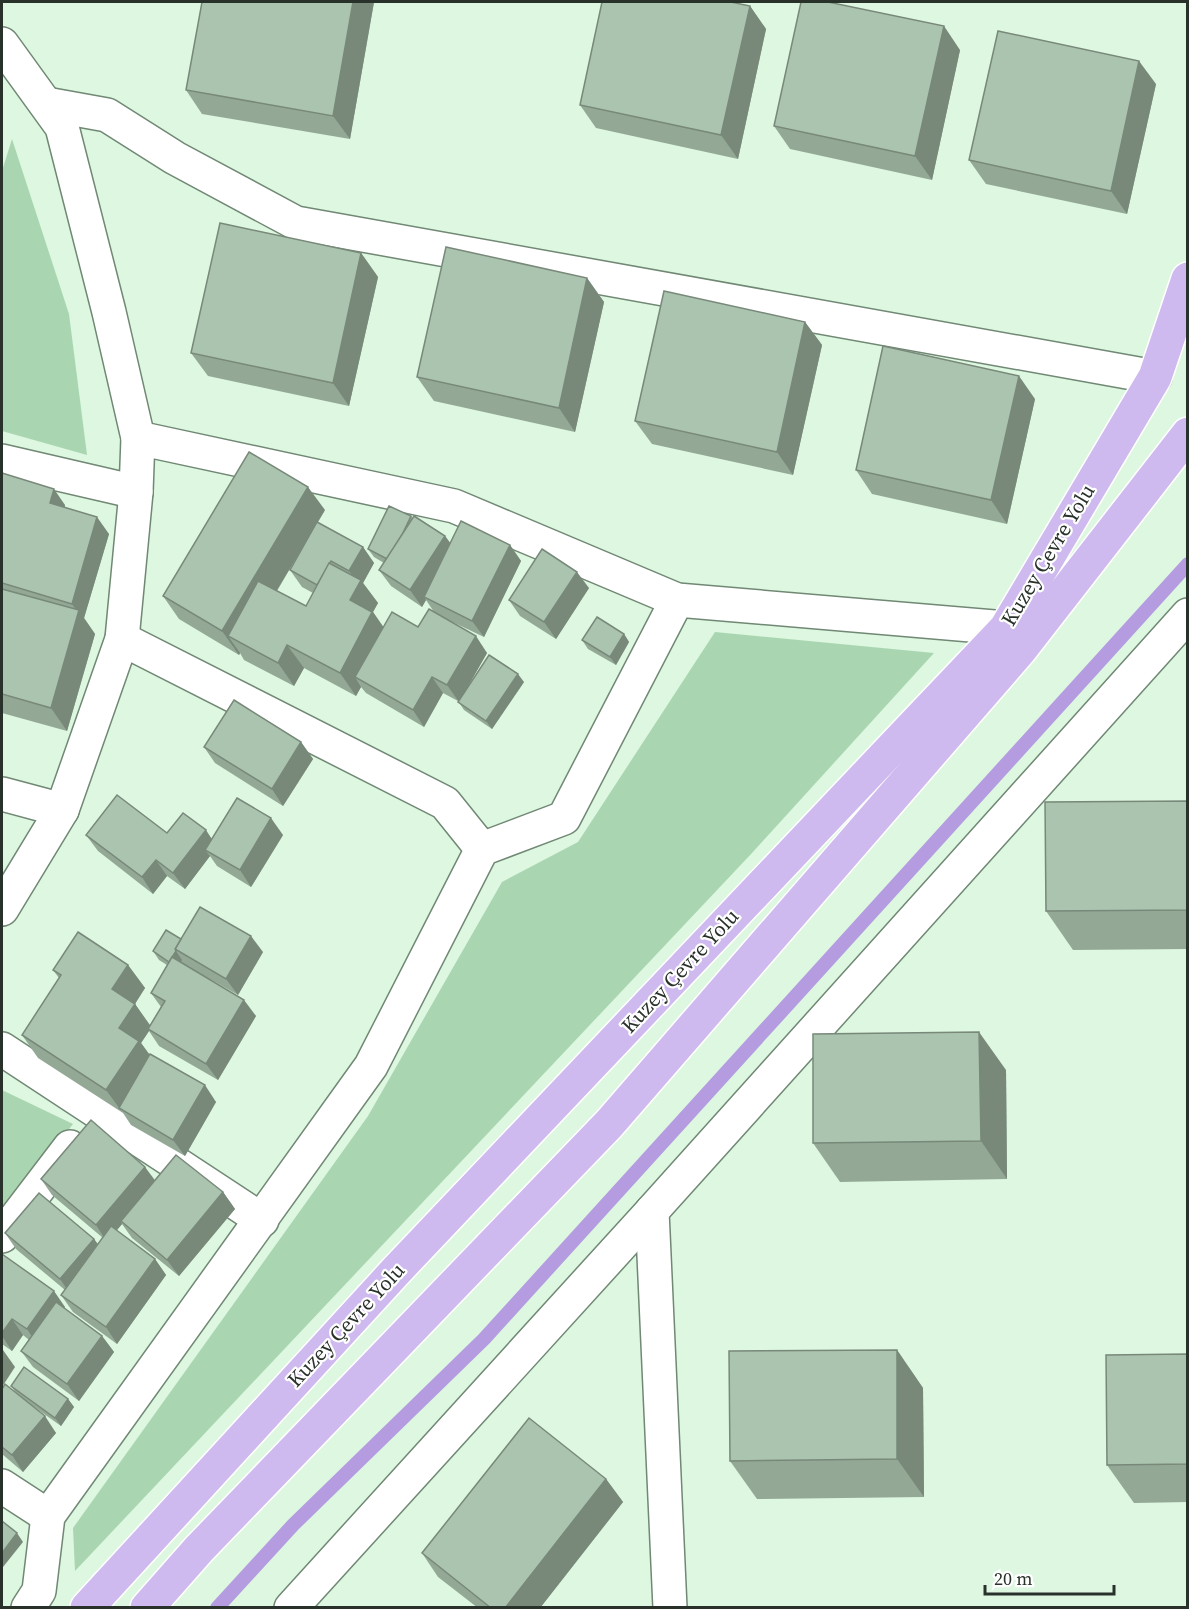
<svg xmlns="http://www.w3.org/2000/svg" width="1189" height="1609" font-family="'Source Serif 4',serif">
<style>
.park{fill:#a9d6b1}
.lines{fill:none;stroke-linecap:round;stroke-linejoin:round}
.stream{stroke:#b59ce1;stroke-width:14}
.street-casing{stroke:#708874;stroke-width:36}
.primary-casing{stroke:#fff;stroke-width:36}
.street{stroke:#fff;stroke-width:33}
.primary{stroke:#cebaee;stroke-width:33}
.wall{fill:#93a996;fill-rule:evenodd}
.shaded-wall{fill:#78897a}
.building{fill:#abc4af;stroke:#78897a;stroke-width:1.5}
.labels{text-anchor:middle;stroke-width:4.5;stroke-linejoin:round;paint-order:stroke}
.street-label{font-size:21px;fill:#28322a;stroke:#fff}
</style>
<rect width="100%" height="100%" fill="#ddf7e1"/>
<g class="park">
<polygon points="12,139 69,314 87,455 2,431 2,171"/>
<polygon points="715,632 934,653 752,853 75,1571 73,1528 368,1116 502,882 578,842"/>
<polygon points="2,1090 73,1124 2,1216"/>
</g>
<g class="lines">
<polyline class="stream" points="217,1608 293,1525 484,1339 1188,564"/>
<g class="street-casing">
<g id="street">
<polyline points="2,44 62,127 109,312 138,438 136,492 122,639 62,810 2,909"/>
<polyline points="46,104 107,115 175,158 296,223 1155,377"/>
<polyline points="138,438 454,506 677,600 1006,628"/>
<polyline points="2,461 136,492"/>
<polyline points="122,639 445,803 482,849"/>
<polyline points="2,794 62,810"/>
<polyline points="2,1049 262,1220"/>
<polyline points="2,1236 70,1147"/>
<polyline points="2,1486 48,1516"/>
<polyline points="28,1608 39,1591 48,1516 371,1066 482,849 564,818 677,600"/>
<polyline points="291,1608 652,1211"/>
<polyline points="670,1608 652,1211 1188,615"/>
</g>
</g>
<g class="primary-casing">
<g id="primary">
<polyline points="87,1608 395,1272 1006,628 1155,377 1188,279"/>
<polyline points="147,1608 199,1549 609,1124 1021,649 1188,434"/>
</g>
</g>
<use href="#street" class="street"/>
<use href="#primary" class="primary"/>
</g>
<g class="wall">
<polygon points="202,2 374,2 350,139 202,114 186,90"/>
<polygon points="750,6 766,29 738,159 596,128 580,105"/>
<polygon points="960,50 932,180 790,149 774,126"/>
<polygon points="1156,84 1127,214 986,184 969,160"/>
<polygon points="361,253 378,277 349,406 208,376 191,353"/>
<polygon points="587,278 604,302 575,432 434,401 417,377"/>
<polygon points="805,322 822,345 793,475 652,444 635,421"/>
<polygon points="1035,399 1007,524 872,494 856,470"/>
<polygon points="2,473 65,505 65,507 109,534 84,618 95,634 67,731 2,713"/>
<path d="M 325,510 L 318,522 L 363,547 L 374,563 L 363,583 L 378,603 L 373,612 L 383,627 L 418,627 L 434,612 L 426,600 L 422,607 L 391,586 L 379,570 L 384,563 L 374,557 L 368,549 L 411,516 L 413,518 L 445,536 L 450,543 L 510,545 L 521,561 L 484,637 L 442,617 L 487,653 L 466,690 L 524,682 L 492,729 L 464,710 L 458,701 L 443,693 L 424,727 L 366,693 L 361,687 L 356,696 L 304,668 L 294,686 L 244,660 L 240,653 L 239,655 L 179,619 L 163,596 ZM 302,548 L 290,570 L 302,587 L 313,593 L 306,606 L 277,591 Z"/>
<polygon points="589,588 556,639 520,616 509,600"/>
<polygon points="624,634 629,642 616,665 588,649 582,640"/>
<polygon points="301,742 313,759 283,806 215,763 204,747"/>
<polygon points="1188,801 1188,949 1073,950 1046,911"/>
<polygon points="167,833 212,839 283,835 251,887 217,866 210,856 185,889 167,876 153,894 98,851 86,835"/>
<polygon points="181,939 263,952 238,995 210,979 256,1016 218,1080 159,1046 149,1031 141,1043 150,1055 216,1102 185,1156 131,1125 123,1113 38,1058 22,1035 59,978 53,970 128,965 145,988 135,1004 150,1025 161,1007 151,993 167,965 159,960 153,951"/>
<polygon points="1006,1070 1007,1179 840,1182 813,1143"/>
<polygon points="41,1179 155,1180 223,1192 235,1209 179,1276 132,1238 122,1224 116,1231 155,1259 166,1275 117,1344 73,1312 61,1295 65,1290 16,1249 5,1233 94,1239 98,1244 103,1238 52,1195"/>
<polygon points="2,1254 65,1307 64,1308 102,1336 114,1352 79,1401 33,1367 21,1351 29,1340 23,1335 12,1351 2,1344"/>
<polygon points="897,1350 923,1388 924,1497 757,1499 730,1461"/>
<polygon points="1188,1354 1188,1502 1134,1503 1107,1465"/>
<polygon points="11,1386 68,1399 74,1407 61,1426 23,1399 56,1433 23,1472 2,1454 2,1389 16,1393"/>
<polygon points="606,1479 623,1502 540,1608 478,1608 438,1577 422,1553"/>
</g>
<g class="shaded-wall">
<polygon points="353,2 374,2 350,139 333,116"/>
<polygon points="750,6 766,29 738,159 721,135"/>
<polygon points="944,26 960,50 932,180 915,156"/>
<polygon points="1139,61 1156,84 1127,214 1111,191"/>
<polygon points="361,253 378,277 349,406 333,383"/>
<polygon points="587,278 604,302 575,432 559,408"/>
<polygon points="805,322 822,345 793,475 777,452"/>
<polygon points="1019,376 1035,399 1007,524 991,500"/>
<polygon points="308,487 325,510 244,645 228,636 240,653 239,655 222,631"/>
<polygon points="54,489 65,505 61,519 50,503"/>
<polygon points="97,517 109,534 84,618 95,634 67,731 51,708 78,613 72,604"/>
<polygon points="445,536 457,552 424,597 426,600 422,607 410,590"/>
<polygon points="510,545 521,561 484,637 472,621"/>
<polygon points="363,547 374,563 363,583 378,603 373,612 389,635 355,677 361,687 356,696 340,673 350,600 358,584 349,571"/>
<polygon points="577,572 589,588 556,639 544,622"/>
<polygon points="624,634 629,642 616,665 610,657"/>
<polygon points="476,636 487,653 459,702 447,685"/>
<polygon points="287,645 304,668 294,686 278,663"/>
<polygon points="518,674 524,682 492,729 486,721"/>
<polygon points="432,677 443,693 424,727 413,710"/>
<polygon points="301,742 313,759 283,806 272,789"/>
<polygon points="271,818 283,835 251,887 240,870"/>
<polygon points="206,830 217,847 205,850 210,856 185,889 173,873"/>
<polygon points="156,860 167,876 153,894 142,877"/>
<polygon points="251,936 263,952 238,995 226,979"/>
<polygon points="176,951 182,960 176,970 170,962"/>
<polygon points="128,965 145,988 129,1013 112,989"/>
<polygon points="244,1000 256,1016 218,1080 206,1064"/>
<polygon points="135,1004 151,1027 148,1029 149,1031 141,1043 156,1064 119,1108 123,1113 106,1090 119,1028"/>
<polygon points="979,1032 1006,1070 1007,1179 981,1141"/>
<polygon points="205,1085 216,1102 185,1156 173,1140"/>
<polygon points="145,1167 157,1183 121,1221 122,1224 107,1242 96,1225"/>
<polygon points="223,1192 235,1209 179,1276 167,1260"/>
<polygon points="94,1239 105,1255 71,1295 60,1279"/>
<polygon points="155,1259 166,1275 117,1344 106,1327"/>
<polygon points="54,1291 65,1307 38,1346 27,1329"/>
<polygon points="12,1319 23,1335 12,1351 2,1336 2,1333"/>
<polygon points="102,1336 114,1352 79,1401 67,1384"/>
<polygon points="3,1350 15,1367 2,1387 2,1353"/>
<polygon points="897,1350 923,1388 924,1497 897,1459"/>
<polygon points="68,1399 74,1407 61,1426 55,1418"/>
<polygon points="45,1416 56,1433 23,1472 12,1455"/>
<polygon points="606,1479 623,1502 540,1608 505,1608"/>
<polygon points="17,1533 23,1542 3,1567 2,1565 2,1553"/>
</g>
<g class="building">
<polygon points="202,2 353,2 333,116 186,90"/>
<polygon points="602,2 731,2 750,6 721,135 580,105"/>
<polygon points="801,2 828,2 944,26 915,156 774,126"/>
<polygon points="998,31 1139,61 1111,191 969,160"/>
<polygon points="220,223 361,253 333,383 191,353"/>
<polygon points="446,247 587,278 559,408 417,377"/>
<polygon points="664,291 805,322 777,452 635,421"/>
<polygon points="883,346 1019,376 991,500 856,470"/>
<polygon points="249,452 308,487 222,631 163,596"/>
<polygon points="2,473 54,489 50,503 97,517 72,604 2,583"/>
<polygon points="389,506 411,516 402,535 387,559 368,549"/>
<polygon points="414,516 445,536 410,590 379,570"/>
<polygon points="461,521 510,545 472,621 424,597"/>
<polygon points="317,522 363,547 349,571 331,561 317,585 290,570"/>
<polygon points="542,549 577,572 544,622 509,600"/>
<polygon points="329,563 361,580 350,600 372,612 340,673 287,645 278,663 228,636 258,581 306,606"/>
<polygon points="2,589 79,610 51,708 2,694"/>
<polygon points="429,609 476,636 447,685 432,677 413,710 355,677 392,612 418,627"/>
<polygon points="597,617 624,634 610,657 582,640"/>
<polygon points="489,655 518,674 486,721 458,702"/>
<polygon points="234,700 301,742 272,789 204,747"/>
<polygon points="117,795 167,833 183,813 206,830 173,873 156,860 142,877 86,835"/>
<polygon points="237,798 271,818 240,870 205,850"/>
<polygon points="1188,801 1188,910 1046,911 1045,802"/>
<polygon points="200,907 251,936 226,979 175,949"/>
<polygon points="166,930 181,939 175,949 176,951 169,962 153,951"/>
<polygon points="78,932 128,965 112,989 135,1004 119,1028 139,1041 106,1090 22,1035 61,975 53,970"/>
<polygon points="172,957 244,1000 206,1064 148,1029 165,1001 151,993"/>
<polygon points="979,1032 981,1141 813,1143 813,1034"/>
<polygon points="150,1054 205,1085 173,1140 119,1108"/>
<polygon points="91,1120 145,1167 96,1225 41,1179"/>
<polygon points="176,1155 223,1192 167,1260 121,1221"/>
<polygon points="39,1193 94,1239 60,1279 5,1233"/>
<polygon points="111,1226 155,1259 106,1327 61,1295"/>
<polygon points="2,1254 54,1291 27,1329 12,1319 2,1333"/>
<polygon points="56,1302 102,1336 67,1384 21,1351"/>
<polygon points="897,1350 897,1459 730,1461 729,1351"/>
<polygon points="1188,1354 1188,1464 1107,1465 1106,1355"/>
<polygon points="24,1367 68,1399 55,1418 11,1386"/>
<polygon points="5,1384 45,1416 12,1455 2,1447 2,1389"/>
<polygon points="529,1418 606,1479 505,1608 491,1608 422,1553"/>
<polygon points="2,1521 17,1533 2,1553"/>
</g>
<g class="labels">
<g class="street-label">
<text transform="translate(1048 555) rotate(-59)" y="7">Kuzey Çevre Yolu</text>
<text transform="translate(680 971) rotate(-47)" y="7">Kuzey Çevre Yolu</text>
<text transform="translate(346 1325) rotate(-47)" y="7">Kuzey Çevre Yolu</text>
</g>
</g>
<rect width="1189" height="1609" fill="none" stroke="#28322a" stroke-width="6"/>
<path d="M985 1585v9h129v-9" fill="none" stroke="#28322a" stroke-width="3"/>
<text x="994" y="1585" font-size="18" fill="#28322a" stroke="#ffffff" stroke-width="4.5" paint-order="stroke">20 m</text>
</svg>
